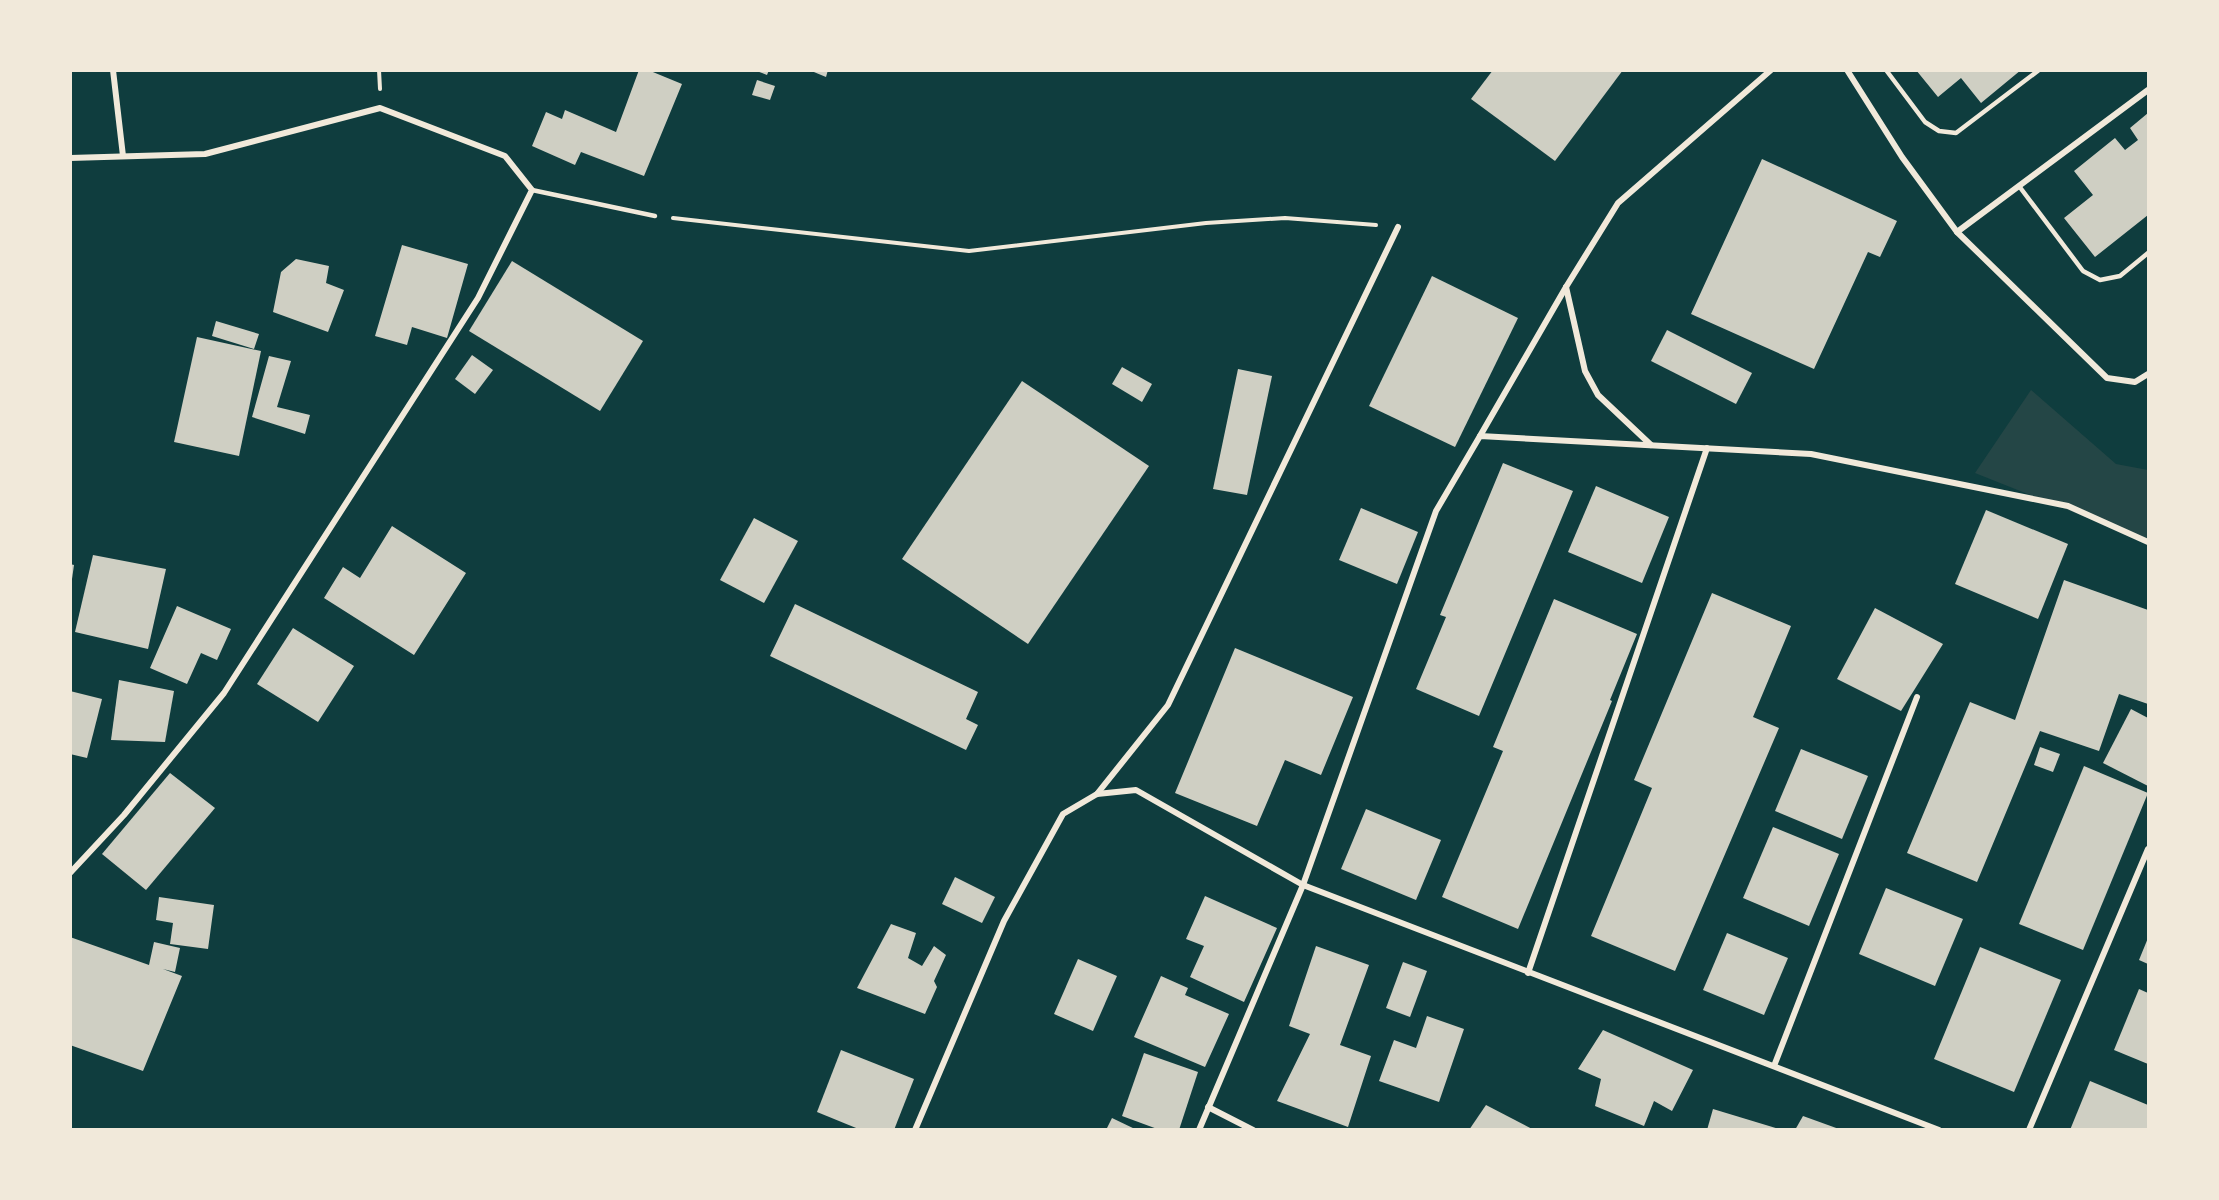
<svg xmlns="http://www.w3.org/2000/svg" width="2219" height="1200" font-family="Raleway,sans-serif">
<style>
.green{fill:#244646}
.building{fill:#cfcfc3}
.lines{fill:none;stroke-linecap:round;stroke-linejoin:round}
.path{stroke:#f1e9da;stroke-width:4}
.service{stroke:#f1e9da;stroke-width:4.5}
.minor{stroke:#f1e9da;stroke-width:6}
</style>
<rect width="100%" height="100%" fill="#0f3d3e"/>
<polygon class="green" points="2031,390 2116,464 2148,470 2148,542 1975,473"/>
<g class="building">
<polygon points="639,70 648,70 682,84 644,176 581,152 575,165 532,146 546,112 562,119 565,110 616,132"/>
<polygon points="754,70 769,70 767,75"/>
<polygon points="809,70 828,70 826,77"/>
<polygon points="1493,70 1623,70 1555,161 1471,99"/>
<polygon points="1916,70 2021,70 1981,103 1961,78 1938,97"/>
<polygon points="757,80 775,86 770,100 752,95"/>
<polygon points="2148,113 2148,215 2095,257 2064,218 2093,195 2074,171 2115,138 2125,150 2138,140 2130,128"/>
<polygon points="1762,159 1897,221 1880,257 1868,252 1814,369 1691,314"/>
<polygon points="402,245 468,264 447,338 412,327 407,345 375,336"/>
<polygon points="296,259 329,266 326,283 344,290 328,332 273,312 281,272"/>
<polygon points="512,261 643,341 600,411 469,331"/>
<polygon points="1432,276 1518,318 1455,447 1369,406"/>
<polygon points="216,321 259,334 254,349 212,336"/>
<polygon points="1667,330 1752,373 1736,404 1651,361"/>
<polygon points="197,337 261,351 239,456 174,442"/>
<polygon points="472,355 493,370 475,394 455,379"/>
<polygon points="269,356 291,361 277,407 310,415 305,434 252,417"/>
<polygon points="1122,367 1152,384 1142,402 1112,384"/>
<polygon points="1238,369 1272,376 1247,495 1213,489"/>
<polygon points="1022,381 1149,466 1028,644 902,559"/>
<polygon points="1503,463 1573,491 1479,716 1416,689 1446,617 1440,615"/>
<polygon points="1596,486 1669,517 1642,583 1568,552"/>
<polygon points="1361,508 1418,532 1397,584 1339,560"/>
<polygon points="1986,510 2068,544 2038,619 1955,584"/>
<polygon points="754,518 798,541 764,603 720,580"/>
<polygon points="392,526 466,573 414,655 324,598 343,567 360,578"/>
<polygon points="93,555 166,569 148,649 75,632"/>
<polygon points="70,564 74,565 72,579 70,579"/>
<polygon points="2064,580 2148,610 2148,704 2119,694 2099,751 2040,731 1977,882 1907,853 1970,702 2015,720"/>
<polygon points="1712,593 1791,626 1753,717 1779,728 1675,971 1591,936 1652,788 1634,780"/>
<polygon points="1554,599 1637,634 1610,700 1612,701 1518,929 1442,897 1503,751 1493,747"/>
<polygon points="795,604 978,692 966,719 978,725 966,750 770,656"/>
<polygon points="177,606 231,629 217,660 201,653 187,684 150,668"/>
<polygon points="1875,608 1943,644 1901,711 1837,679"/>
<polygon points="293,628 354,666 318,722 257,684"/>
<polygon points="1235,648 1353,697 1321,775 1285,760 1257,826 1175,793"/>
<polygon points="119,680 174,691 165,742 111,740"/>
<polygon points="70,691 102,699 87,758 70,754"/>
<polygon points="2131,709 2148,718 2148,786 2103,763"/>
<polygon points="2040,747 2060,754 2053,772 2034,765"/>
<polygon points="1801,749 1868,776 1842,839 1775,811"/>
<polygon points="2084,766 2148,793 2083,950 2019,924"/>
<polygon points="170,773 215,808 146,890 102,854"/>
<polygon points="1366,809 1441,840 1416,900 1341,869"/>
<polygon points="1773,827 1839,854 1809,926 1743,898"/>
<polygon points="955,877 995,897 982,923 942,904"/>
<polygon points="1886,888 1963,919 1935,986 1859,954"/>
<polygon points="1205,896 1277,928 1244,1002 1190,977 1204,946 1186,939"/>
<polygon points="159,897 214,905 208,949 170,944 173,923 156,920"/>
<polygon points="891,924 916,933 908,958 922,966 934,946 946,955 934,981 937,987 925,1014 857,988"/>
<polygon points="1727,933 1788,958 1764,1015 1703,990"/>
<polygon points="70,937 149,965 154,942 180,948 175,972 163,969 182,976 143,1071 70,1045"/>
<polygon points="2148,938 2148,964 2139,960"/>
<polygon points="1316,946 1369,965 1340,1045 1371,1056 1348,1127 1277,1101 1310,1034 1289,1026"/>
<polygon points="1980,947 2061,980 2014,1092 1934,1059"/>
<polygon points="1078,959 1117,976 1093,1031 1054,1014"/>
<polygon points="1403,962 1427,971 1410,1017 1386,1008"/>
<polygon points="1161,976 1188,988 1185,995 1229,1014 1205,1067 1134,1037"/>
<polygon points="2139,989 2148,993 2148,1064 2114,1050"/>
<polygon points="1427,1016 1464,1029 1439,1102 1379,1081 1394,1040 1416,1048"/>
<polygon points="1603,1030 1693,1070 1672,1111 1654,1101 1644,1126 1595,1106 1601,1079 1578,1069"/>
<polygon points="841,1050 914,1079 894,1130 861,1130 817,1112"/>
<polygon points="1144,1053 1198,1072 1179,1130 1160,1130 1122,1116"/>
<polygon points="2090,1081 2148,1105 2148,1130 2070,1130"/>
<polygon points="1486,1105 1534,1130 1469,1130"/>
<polygon points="1713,1109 1779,1129 1779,1130 1707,1130"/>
<polygon points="1803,1116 1839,1129 1839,1130 1795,1130"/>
<polygon points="1112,1118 1137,1130 1106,1130"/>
</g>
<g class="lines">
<g class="path">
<polyline points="379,70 380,89"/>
<polyline points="673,218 969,251 1206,223 1285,218 1376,225"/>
</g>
<g class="service">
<polyline points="1886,70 1925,122 1939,131 1956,133 2039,70"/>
<polyline points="2019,186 2083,271 2100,280 2120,276 2148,253"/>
<polyline points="532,190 655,216"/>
</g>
<g class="minor">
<polyline points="113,70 123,156"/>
<polyline points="1847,70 1902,157 1957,232 2148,90"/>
<polyline points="70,158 205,154 380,108 505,156 532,190 478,298 224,693 124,815 70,873"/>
<polyline points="1957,232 2107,378 2135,382 2148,374"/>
<polyline points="1566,287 1585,371 1598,395 1651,445"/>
<polyline points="1480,436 1566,287 1618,203 1771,70"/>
<polyline points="1097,794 1168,705 1398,227"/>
<polyline points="1528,973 1707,448"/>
<polyline points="1774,1066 1917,697"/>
<polyline points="1208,1107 1253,1130"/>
<polyline points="915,1130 1004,921 1063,814 1097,794 1136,790 1303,885 1939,1130"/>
<polyline points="1199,1130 1303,885 1436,511 1480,436 1811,454 2068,506 2148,542"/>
<polyline points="2029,1130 2148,849"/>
</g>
</g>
<rect width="2219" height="1200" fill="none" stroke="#f1e9da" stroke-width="144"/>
</svg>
